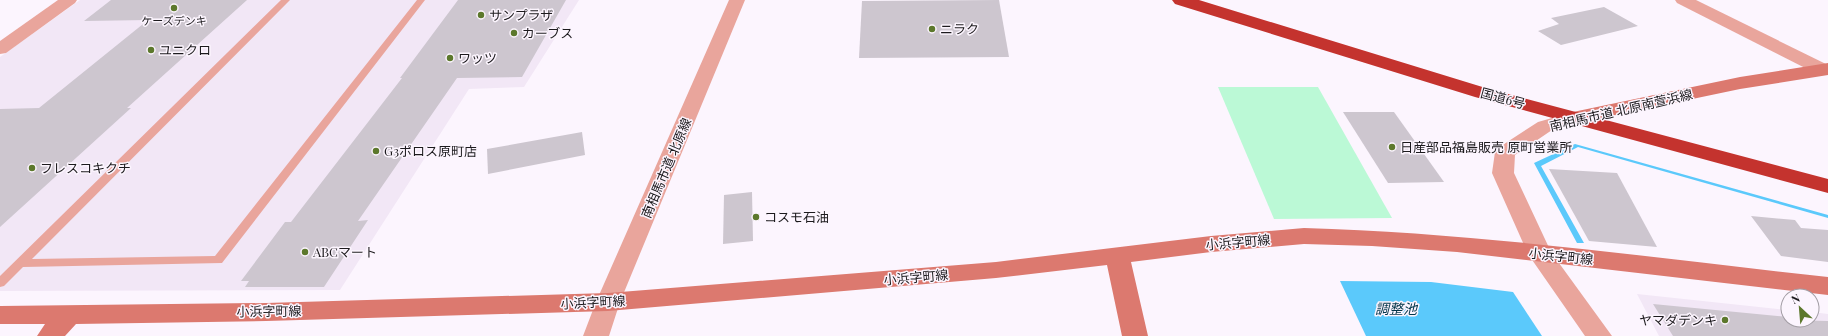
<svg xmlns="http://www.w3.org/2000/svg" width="1828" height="336" font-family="'Playfair Display','Noto Sans JP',serif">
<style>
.built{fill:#f2e7f6}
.green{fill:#bbf9d6}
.water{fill:#5bc9fb}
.building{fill:#cdc6cf}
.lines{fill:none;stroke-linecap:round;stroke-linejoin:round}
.lane{fill:#e9a59c;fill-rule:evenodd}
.street{fill:#e9a59c;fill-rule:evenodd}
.secondary{fill:#dc796f;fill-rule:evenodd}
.highway{fill:#c4332e;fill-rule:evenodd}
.poi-dot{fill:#5c782c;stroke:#fcf5fe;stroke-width:1.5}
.labels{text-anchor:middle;stroke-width:3;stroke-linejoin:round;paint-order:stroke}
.far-poi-label{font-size:11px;fill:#1c1a1d;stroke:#fcf5fe}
.poi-label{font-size:13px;fill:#1c1a1d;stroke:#fcf5fe;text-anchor:start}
.street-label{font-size:13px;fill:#1c1a1d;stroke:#fcf5fe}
.water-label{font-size:14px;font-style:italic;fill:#03364a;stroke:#fcf5fe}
</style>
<rect width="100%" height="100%" fill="#fcf5fe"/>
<g class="built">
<polygon points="80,0 579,0 524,87 469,89 340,290 0,291 0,57"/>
<polygon points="1637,294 1788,310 1788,320 1812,320 1812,312 1828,314 1828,336 1659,336"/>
</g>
<polygon class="green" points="1218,87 1318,87 1392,218 1274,219"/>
<g class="water">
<polygon points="1575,144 1828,215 1828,218 1578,147 1541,166 1584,243 1577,243 1534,163"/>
<polygon points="1340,281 1431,282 1513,292 1542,336 1366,336"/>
</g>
<g class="building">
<polygon points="111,0 247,0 127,108 131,108 0,227 0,109 39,108 148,20 84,21"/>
<polygon points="458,0 566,0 522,77 457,78 358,221 368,220 324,287 245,287 249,281 241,281 285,222 291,222 402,78 400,78"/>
<polygon points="999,0 1009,57 859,58 862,1"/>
<polygon points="1604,7 1638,26 1561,45 1538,31 1559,24 1551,18"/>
<polygon points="1343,112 1394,112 1444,182 1388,183"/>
<polygon points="582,132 585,155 488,174 487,149"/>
<polygon points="1549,169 1617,173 1657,247 1589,241"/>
<polygon points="752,192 753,241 723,244 724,195"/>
<polygon points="1751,216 1795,220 1801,228 1828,230 1828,262 1781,256"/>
<polygon points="1653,304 1788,317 1788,320 1828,321 1828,336 1673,336"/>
</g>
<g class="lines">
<polygon class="lane" points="281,0 290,0 32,259 215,256 417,0 425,0 222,263 23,267 4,286 0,287 0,276"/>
<g class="street">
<polygon points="58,0 77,0 75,3 6,53 0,54 0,41"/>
<polygon points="729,0 745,0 620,302 609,336 583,336 596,302"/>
<polygon points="1675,0 1696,0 1828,65 1828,74 1823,75 1817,74 1677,3"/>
<polygon points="1573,112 1580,114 1583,118 1580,122 1552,130 1515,155 1514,173 1551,252 1612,336 1585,336 1528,254 1492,173 1495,152 1498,148 1538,122"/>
</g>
<g class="secondary">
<polygon points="1828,63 1828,75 1740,89 1573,124 1566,122 1563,118 1566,114 1573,112 1740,77"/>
<path d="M 1304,228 C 1479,233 1654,258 1828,277 L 1828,295 L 1457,252 L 1372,246 L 1304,244 L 1211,252 L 1131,262 L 1148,336 L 1122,336 L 1107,265 L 996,278 L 608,311 L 266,321 L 76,324 L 65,336 L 37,336 L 45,324 L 0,324 L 0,306 L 266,303 L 608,293 L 996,262 L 1211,236 Z"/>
</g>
<polygon class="highway" points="1172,0 1199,0 1489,89 1828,179 1828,193 1475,97 1175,4"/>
</g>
<g class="poi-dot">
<circle cx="174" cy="8" r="4"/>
<circle cx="481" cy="15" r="4"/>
<circle cx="932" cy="29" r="4"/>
<circle cx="514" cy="33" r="4"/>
<circle cx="151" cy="50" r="4"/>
<circle cx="450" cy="58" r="4"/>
<circle cx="1392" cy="147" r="4"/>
<circle cx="376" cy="151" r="4"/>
<circle cx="32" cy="168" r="4"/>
<circle cx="756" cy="217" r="4"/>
<circle cx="305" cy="252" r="4"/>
<circle cx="1725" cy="320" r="4"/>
</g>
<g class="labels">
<g class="far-poi-label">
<text x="174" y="25">ケーズデンキ</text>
</g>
<g class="poi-label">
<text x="489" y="20">サンプラザ</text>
<text x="940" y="34">ニラク</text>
<text x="522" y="38">カーブス</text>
<text x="159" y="55">ユニクロ</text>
<text x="458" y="63">ワッツ</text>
<text x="1400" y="152">日産部品福島販売 原町営業所</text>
<text x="384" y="156">G3ポロス原町店</text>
<text x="40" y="173">フレスコキクチ</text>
<text x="764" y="222">コスモ石油</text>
<text x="313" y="257">ABCマート</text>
<text x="1717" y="325" text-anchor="end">ヤマダデンキ</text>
</g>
<g class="street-label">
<text transform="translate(1503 98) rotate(15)" y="5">国道6号</text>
<text transform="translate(1621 110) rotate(-13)" y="5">南相馬市道 北原南萱浜線</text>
<text transform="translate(666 168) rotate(-67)" y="5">南相馬市道 北原線</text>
<text transform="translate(1238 242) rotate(-5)" y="5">小浜字町線</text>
<text transform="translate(1561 256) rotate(6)" y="5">小浜字町線</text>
<text transform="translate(916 277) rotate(-5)" y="5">小浜字町線</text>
<text transform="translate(593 302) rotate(-3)" y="5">小浜字町線</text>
<text transform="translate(269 311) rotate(-1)" y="5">小浜字町線</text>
</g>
<g class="water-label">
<text x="1396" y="314">調整池</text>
</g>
</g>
<g transform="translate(1800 308) rotate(334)"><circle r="19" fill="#fcf5fe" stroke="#a29da4"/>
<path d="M0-3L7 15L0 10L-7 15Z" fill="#5c782c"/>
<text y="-6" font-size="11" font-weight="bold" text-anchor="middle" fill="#1c1a1d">N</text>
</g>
</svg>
